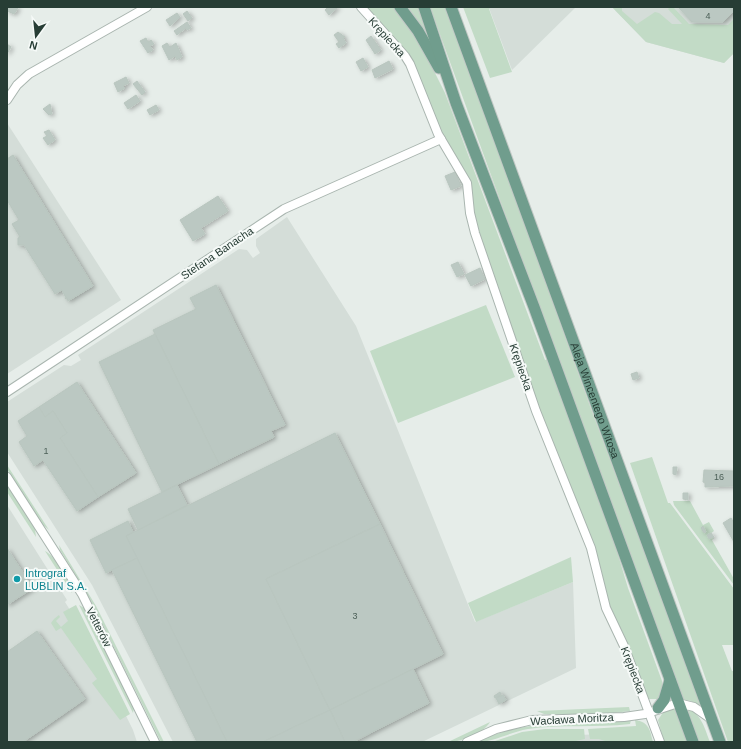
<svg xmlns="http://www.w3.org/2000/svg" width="741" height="749" font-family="Helvetica,sans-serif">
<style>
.built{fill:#d4ddd8}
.green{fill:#c2dbc6}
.building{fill:#bbc8c2;stroke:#b9c6bf;filter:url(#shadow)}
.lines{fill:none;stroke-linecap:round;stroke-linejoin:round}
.minor-casing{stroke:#a9b5af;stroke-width:10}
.major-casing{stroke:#c3c9c6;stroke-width:13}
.minor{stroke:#fff;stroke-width:8}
.major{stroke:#709d8d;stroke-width:11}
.culture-dot{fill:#0f9aa8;stroke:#f6faf8;stroke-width:1.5}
.labels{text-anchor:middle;stroke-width:4;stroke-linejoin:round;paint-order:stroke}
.number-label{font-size:9px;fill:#4c6058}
.street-label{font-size:11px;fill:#273d35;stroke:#f6faf8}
.culture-label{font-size:11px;fill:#0d838f;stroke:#f6faf8;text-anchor:start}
</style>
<defs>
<filter id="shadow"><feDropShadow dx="2.5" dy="1.5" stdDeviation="2" flood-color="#0004"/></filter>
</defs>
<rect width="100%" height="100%" fill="#e6ede9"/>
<g class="built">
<polygon points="491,7 576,7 512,70 489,8"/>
<polygon points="612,7 734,7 734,53 724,63 646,42"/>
<polygon points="7,123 121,300 7,374"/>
<polygon points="287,217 356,326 475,622 573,582 576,668 422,742 173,742 92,585 7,452 7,402 64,365 71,366 81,360 78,355 239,249 247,250 253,258 260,253 256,246 256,239"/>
<polygon points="7,505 67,600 65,602 88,639 133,730 137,742 7,742"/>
<polygon points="600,734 615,742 517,742 580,735"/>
</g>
<g class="green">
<polygon points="364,7 395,7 418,39 445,93 545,360 548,359 613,538 628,588 662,681 662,694 658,699 647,699 610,610 474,226 471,202 413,65"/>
<polygon points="408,7 418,7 428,37"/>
<polygon points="430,7 445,7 456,33 590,406 703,709 691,701 681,699"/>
<polygon points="463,7 491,7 489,9 512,72 490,78"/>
<polygon points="612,7 622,7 622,11 637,24 655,12 659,13 672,24 682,24 668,9 670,7 673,7 689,24 728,25 734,19 734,53 724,63 646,42"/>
<polygon points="486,305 515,377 398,423 370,351"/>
<polygon points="652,457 668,503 670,503 734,589 734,645 722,645 732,671 734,671 734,742 728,742 630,463"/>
<polygon points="7,465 49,530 42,524 7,469"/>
<polygon points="7,485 35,529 36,537 7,492"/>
<polygon points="673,501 690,501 703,525 709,522 714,531 707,536 709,539 714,537 714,538 712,540 734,579 734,585 674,505"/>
<polygon points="59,545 96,606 164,742 161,742 89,597 60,550"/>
<path d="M 45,551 C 54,555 74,584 72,593 Z"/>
<polygon points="571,557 573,582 476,622 468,603"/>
<polygon points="76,605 129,712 130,714 120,720 92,683 97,679 61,628 56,631 51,623 54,619 59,615 60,617 56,621 61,627 68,621 63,612"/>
<polygon points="79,605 84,608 134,708 133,713"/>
<path d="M 684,706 C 702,715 703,724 710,742 L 698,742 Z"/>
<polygon points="629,707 630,711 605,714 544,714 537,711"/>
<polygon points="671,708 675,710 688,742 664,742 658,720 664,711"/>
<path d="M 631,720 L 630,724 C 596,728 561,724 528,729 C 510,732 494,742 477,742 C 528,717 577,726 631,720 Z"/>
<path d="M 635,720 C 649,722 650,730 653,742 L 608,742 L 599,739 L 590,739 L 588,729 L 636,726 Z"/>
<path d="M 490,722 C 483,734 461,742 448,742 Z"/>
<polygon points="545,729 584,729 585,739 571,742 492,742 522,732"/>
</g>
<g class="building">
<polygon points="7,7 16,7 18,8 14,14 7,11"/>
<polygon points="328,7 338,7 329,15 325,10"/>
<polygon points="678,7 734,7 734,11 723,22 692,22"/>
<polygon points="187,11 192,18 188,21 183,14"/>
<polygon points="177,13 180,17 170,26 166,20"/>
<polygon points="187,22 191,28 187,30 186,28 177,35 174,31"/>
<polygon points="338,32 345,37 343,38 346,43 339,48 336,44 339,42 334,35"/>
<polygon points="371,36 381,50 375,54 366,40"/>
<polygon points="146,38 148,42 151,40 154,44 150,46 153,50 148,53 140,41"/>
<polygon points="167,43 170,47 176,43 182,57 177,60 175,56 169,60 162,46"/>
<polygon points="7,44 11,47 7,54"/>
<polygon points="363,58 368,67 361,71 356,62"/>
<polygon points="389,61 393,69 375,78 372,70"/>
<polygon points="126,77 129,83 123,86 125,88 118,92 114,83"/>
<polygon points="137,81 145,92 142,95 133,84"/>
<polygon points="136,95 140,101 128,109 124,103"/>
<polygon points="50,104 52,114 49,115 43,109"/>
<polygon points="156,105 159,110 150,115 147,110"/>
<polygon points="49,130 55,140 48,145 43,138 47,136 44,132"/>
<polygon points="13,155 93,286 68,301 67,298 65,299 66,298 62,290 55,294 24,245 18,245 18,238 20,237 12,224 19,220 7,200 7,159"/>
<polygon points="455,172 461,186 451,190 445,176"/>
<polygon points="218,196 228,211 201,228 205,234 193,241 180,220"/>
<polygon points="458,262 464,274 457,277 451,265"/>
<polygon points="480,268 485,279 471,286 465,275"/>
<polygon points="216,285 285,425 271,431 274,437 219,464 153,330 196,309 190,298"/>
<polygon points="155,334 219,464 162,492 99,362"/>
<polygon points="637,372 639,378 633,380 631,374"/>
<polygon points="77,382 136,473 98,497 60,438 67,433 53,411 45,417 39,407"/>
<polygon points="39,407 45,417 53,411 67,433 60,438 98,497 77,511 43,460 34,466 19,442 27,436 18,421"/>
<polygon points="335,433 380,524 266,579 330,710 263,742 227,742 126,536"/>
<polygon points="673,467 677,467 676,475 673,474"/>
<polygon points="704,470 734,471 734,486 705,487 705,483 703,482"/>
<polygon points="177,485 187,505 138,530 128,509"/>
<polygon points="683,493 688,493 688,500 683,499"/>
<polygon points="731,518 734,523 734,542 723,523"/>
<polygon points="128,521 133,532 126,536 137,558 106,573 90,540"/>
<polygon points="380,524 443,654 330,710 266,579"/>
<polygon points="703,526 706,532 704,533 701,528"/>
<polygon points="711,533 714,537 709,539 707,535"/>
<polygon points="7,548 33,588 7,605"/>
<polygon points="137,558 227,742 197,742 112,570"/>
<polygon points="37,631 85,699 23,742 7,742 7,652"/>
<polygon points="413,669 429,703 353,742 345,742 330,710"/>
<polygon points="500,692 501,695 495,698 494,696"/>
<polygon points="503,695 506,700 499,704 496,698"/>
<polygon points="330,710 345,742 263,742 294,727"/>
</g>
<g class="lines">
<g class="minor-casing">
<g id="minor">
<polyline points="361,7 405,56 410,64 438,134 467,183 470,213 475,233 536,411 591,548 606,608 624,646 660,742"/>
<polyline points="7,100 17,85 29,74 147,7"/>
<polyline points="7,392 284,209 441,139"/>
<polyline points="7,477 82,594 155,742"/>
<polyline points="467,742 496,729 532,720 624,717 645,714 678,703 694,707 711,719"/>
</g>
</g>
<g class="major-casing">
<g id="major">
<polyline points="400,7 418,31 439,68"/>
<polyline points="424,7 456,103 534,307 693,742"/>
<path id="s1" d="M 451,7 L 720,742"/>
<polyline points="658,708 664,700 670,680"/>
</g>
</g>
<use href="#minor" class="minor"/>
<use href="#major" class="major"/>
</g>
<circle class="culture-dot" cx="17" cy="579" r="4"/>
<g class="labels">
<g class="number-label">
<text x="708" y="19">4</text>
<text x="46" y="454">1</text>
<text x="719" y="480">16</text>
<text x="355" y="619">3</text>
</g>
<g class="street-label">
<text transform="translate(387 37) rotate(48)" y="4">Krępiecka</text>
<text transform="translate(217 253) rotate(-34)" y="4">Stefana Banacha</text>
<text transform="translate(521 367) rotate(71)" y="4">Krępiecka</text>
<text dy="4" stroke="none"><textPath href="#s1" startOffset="419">Aleja Wincentego Witosa</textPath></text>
<text transform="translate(99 627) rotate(63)" y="4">Vetterów</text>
<text transform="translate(633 670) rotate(69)" y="4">Krępiecka</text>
<text transform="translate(572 719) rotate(-3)" y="4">Wacława Moritza</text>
</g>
<g class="culture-label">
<text x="25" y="577">Intrograf<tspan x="25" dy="13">LUBLIN S.A.</tspan></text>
</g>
</g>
<rect width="741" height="749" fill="none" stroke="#273d35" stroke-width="16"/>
<g transform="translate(36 36) rotate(195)" stroke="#f6faf8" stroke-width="3" paint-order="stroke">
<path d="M0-3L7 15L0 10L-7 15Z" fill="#273d35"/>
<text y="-6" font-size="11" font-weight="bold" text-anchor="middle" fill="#273d35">N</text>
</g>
</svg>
